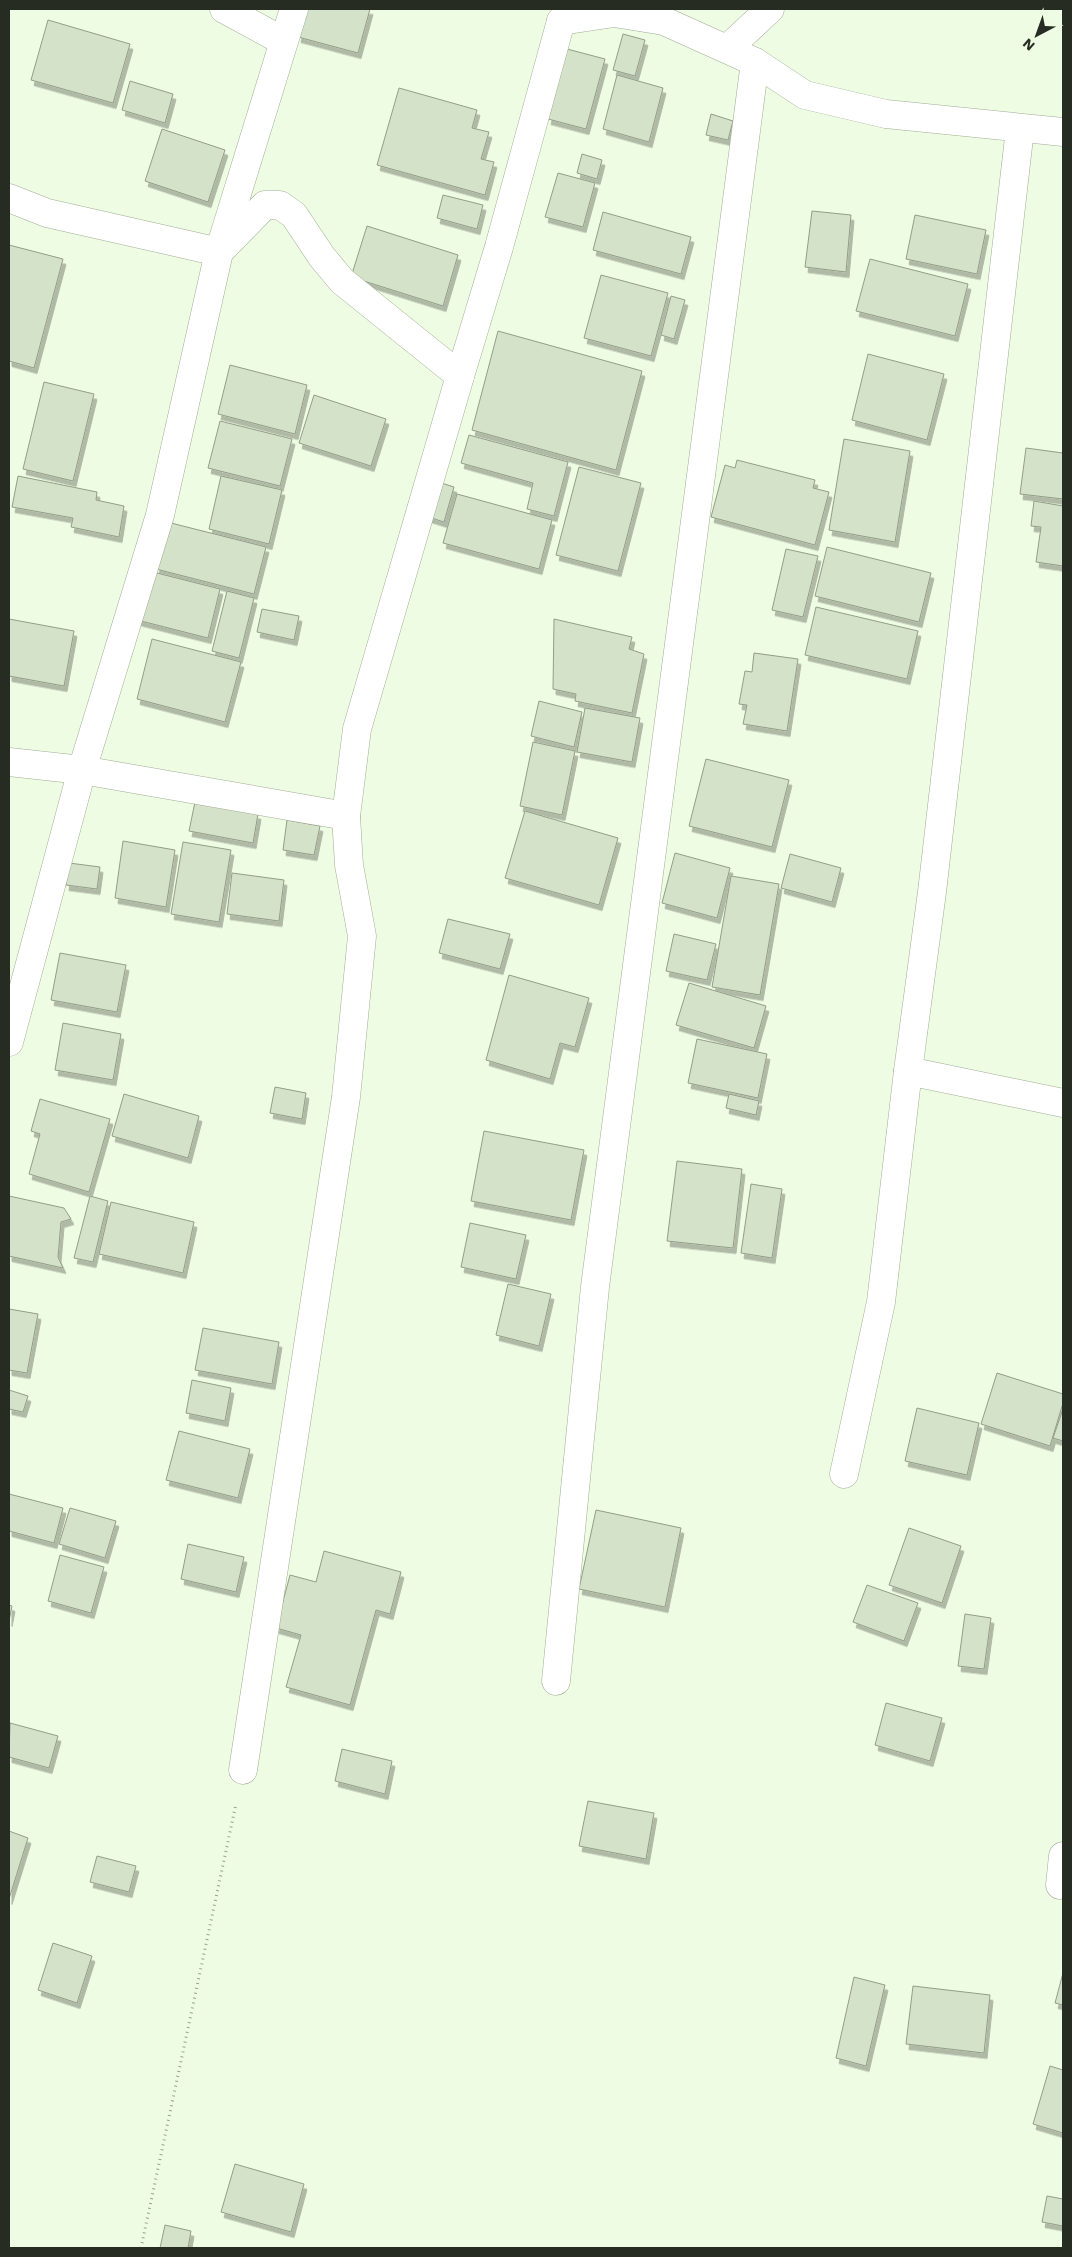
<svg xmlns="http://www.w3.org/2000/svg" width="1072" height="2257" font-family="'Work Sans',sans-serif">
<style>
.building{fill:#d4e2c9;stroke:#929e87;filter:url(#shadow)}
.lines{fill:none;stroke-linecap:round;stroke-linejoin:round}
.minor-casing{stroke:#a0ad96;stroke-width:29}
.path{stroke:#98a390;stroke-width:3;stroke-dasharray:1 4;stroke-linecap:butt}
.minor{stroke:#fff;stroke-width:28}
</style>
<defs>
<filter id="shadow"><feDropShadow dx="3" dy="5.5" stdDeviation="0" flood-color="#0004"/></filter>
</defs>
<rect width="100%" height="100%" fill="#eefce3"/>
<g class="building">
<polygon points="305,9 370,9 358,53 298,37"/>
<polygon points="48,20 130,44 113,103 31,80"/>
<polygon points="623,34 645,40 635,76 613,70"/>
<polygon points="567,49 605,59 586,129 548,119"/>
<polygon points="617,75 663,88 649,142 603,129"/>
<polygon points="130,81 173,94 165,123 122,110"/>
<polygon points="399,88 477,110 472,128 489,132 481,159 494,162 485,195 377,165"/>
<polygon points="711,114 733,121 728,140 706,135"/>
<polygon points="162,129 225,150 208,202 145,181"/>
<polygon points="582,154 602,160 597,179 577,173"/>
<polygon points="558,173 595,183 583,227 545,217"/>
<polygon points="443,195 483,205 477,229 437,218"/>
<polygon points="812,211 851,215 846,272 805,267"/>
<polygon points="603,212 691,237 681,274 593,250"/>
<polygon points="915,215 986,230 977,274 906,259"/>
<polygon points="367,226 458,255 443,306 351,277"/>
<polygon points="9,245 63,259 34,368 9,361"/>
<polygon points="870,259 968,284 955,336 856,311"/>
<polygon points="601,275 668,293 651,356 584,338"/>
<polygon points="671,296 685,300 674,339 661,335"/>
<polygon points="498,331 642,371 616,470 472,430"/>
<polygon points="868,354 944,374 927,440 852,420"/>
<polygon points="230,365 307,385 295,434 218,414"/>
<polygon points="44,382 94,394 73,481 23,469"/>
<polygon points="314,395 386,419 371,466 299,443"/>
<polygon points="220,421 292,439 280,486 208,468"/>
<polygon points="469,435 568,462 554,516 527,509 533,483 461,463"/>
<polygon points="844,439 910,451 895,542 829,530"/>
<polygon points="1026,448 1063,453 1063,499 1020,494"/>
<polygon points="737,460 815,480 813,488 829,492 815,545 711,517 725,465 735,468"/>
<polygon points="579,467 641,483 618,571 556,555"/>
<polygon points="18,476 97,492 96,500 124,506 119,537 71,527 73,518 12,507"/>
<polygon points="221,476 282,490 269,544 209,529"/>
<polygon points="435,481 454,487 444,522 425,516"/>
<polygon points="457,494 552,520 539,569 443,543"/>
<polygon points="1034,501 1063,506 1063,566 1036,562 1041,527 1031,526"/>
<polygon points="167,522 266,547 254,594 156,569"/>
<polygon points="827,547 931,573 919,622 815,596"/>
<polygon points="786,549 818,556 803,617 772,610"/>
<polygon points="149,571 220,589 208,638 137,620"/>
<polygon points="227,591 254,598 239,658 212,651"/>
<polygon points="816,607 918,631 907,679 805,655"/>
<polygon points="262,609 299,616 294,640 257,632"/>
<polygon points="9,619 74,631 64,686 9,676"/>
<polygon points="554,619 632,637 629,649 644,654 632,713 575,701 576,694 553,689"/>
<polygon points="152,639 241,662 225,722 137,699"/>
<polygon points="754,653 798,659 787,731 743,724 747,705 739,704 745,671 752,672"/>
<polygon points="539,701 582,712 574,747 531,736"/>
<polygon points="585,708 640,718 632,762 577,752"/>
<polygon points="533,742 575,751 562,815 520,806"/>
<polygon points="706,759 789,780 772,847 689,826"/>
<polygon points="195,802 258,814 253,843 189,831"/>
<polygon points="525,811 618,838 599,905 505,878"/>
<polygon points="287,820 320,826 314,855 283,850"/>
<polygon points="123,841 175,850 166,907 115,898"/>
<polygon points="183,842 231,850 219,922 171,914"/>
<polygon points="675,853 730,868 717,918 662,903"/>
<polygon points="790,854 841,868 832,902 781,888"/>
<polygon points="69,863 100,867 97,889 66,885"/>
<polygon points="232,873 284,880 279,921 227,914"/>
<polygon points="731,876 779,884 760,995 712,987"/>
<polygon points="448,919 510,934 500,969 439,953"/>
<polygon points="674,934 716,944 707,980 666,971"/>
<polygon points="60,953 126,965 117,1012 51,1000"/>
<polygon points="509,975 589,998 575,1047 560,1043 550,1079 486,1060"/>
<polygon points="689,983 766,1006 754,1048 676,1025"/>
<polygon points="63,1023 121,1034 113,1080 55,1070"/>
<polygon points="697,1039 767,1054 758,1098 688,1083"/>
<polygon points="275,1087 306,1093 302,1119 270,1113"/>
<polygon points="124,1094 199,1116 188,1158 112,1136"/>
<polygon points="729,1094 759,1101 756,1115 726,1108"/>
<polygon points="40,1099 110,1119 89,1192 29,1174 40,1134 31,1131"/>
<polygon points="484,1131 584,1150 571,1220 471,1201"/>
<polygon points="677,1161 742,1169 733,1248 667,1241"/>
<polygon points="751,1184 782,1189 772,1258 741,1253"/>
<polygon points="9,1196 64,1208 71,1219 61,1222 58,1257 63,1268 9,1256"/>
<polygon points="90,1196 108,1201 93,1262 74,1258"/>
<polygon points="111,1202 194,1222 183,1273 99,1254"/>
<polygon points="470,1223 526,1235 516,1279 461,1267"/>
<polygon points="508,1284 551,1294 539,1346 496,1335"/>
<polygon points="9,1309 38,1314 27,1373 9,1370"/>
<polygon points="203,1328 279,1342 272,1384 195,1370"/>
<polygon points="997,1373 1063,1394 1063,1403 1050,1446 981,1424"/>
<polygon points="192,1380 231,1388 225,1421 186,1413"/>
<polygon points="9,1390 28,1396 23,1412 9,1409"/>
<polygon points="917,1408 979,1423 967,1475 905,1461"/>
<polygon points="1063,1409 1063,1441 1053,1438"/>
<polygon points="179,1431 250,1449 238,1498 166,1480"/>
<polygon points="9,1494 63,1508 54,1543 9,1531"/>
<polygon points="70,1508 116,1521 105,1558 59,1544"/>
<polygon points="596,1510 681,1528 665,1607 579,1589"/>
<polygon points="909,1528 961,1546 942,1603 889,1585"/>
<polygon points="188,1544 244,1557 236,1592 181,1579"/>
<polygon points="324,1551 401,1572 390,1614 376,1610 350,1705 286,1687 301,1635 276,1628 290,1575 316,1582"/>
<polygon points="60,1555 104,1567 91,1613 48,1601"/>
<polygon points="867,1585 918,1603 904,1641 853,1622"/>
<polygon points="9,1605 12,1606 9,1621"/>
<polygon points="965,1614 991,1618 984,1669 958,1666"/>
<polygon points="886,1703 942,1718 930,1761 875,1745"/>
<polygon points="10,1723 58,1736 49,1768 9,1757"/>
<polygon points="342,1749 392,1761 385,1794 335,1781"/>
<polygon points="588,1801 654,1813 646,1859 579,1846"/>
<polygon points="9,1831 28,1838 9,1899"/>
<polygon points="97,1856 136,1866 129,1892 90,1882"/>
<polygon points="53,1943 92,1956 77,2003 38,1990"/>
<polygon points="1063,1973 1063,2005 1055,2003"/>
<polygon points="854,1977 885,1985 866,2066 836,2058"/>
<polygon points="913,1986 990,1995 984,2053 906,2044"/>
<polygon points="1050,2066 1063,2070 1063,2133 1033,2124"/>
<polygon points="235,2164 304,2184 291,2232 221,2212"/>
<polygon points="1047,2196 1063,2199 1063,2226 1042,2222"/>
<polygon points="165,2225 191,2231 188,2248 160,2248"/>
</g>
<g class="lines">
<g class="minor-casing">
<g id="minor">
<polyline points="224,9 283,41"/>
<polyline points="561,21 614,13 664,21 755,62 805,95 886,114 1063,132"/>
<polyline points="727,49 770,9"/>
<polyline points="9,198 47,213 219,252 265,205 280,205 294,215 322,257 342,281 460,376"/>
<polyline points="9,762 82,770 346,816"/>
<polyline points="9,1042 82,770 160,515 219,252 294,9"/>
<polyline points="908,1071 1063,1103"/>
<polyline points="844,1474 881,1302 908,1071 932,892 1020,129"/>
<polyline points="556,1681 595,1287 755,62"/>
<polyline points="243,1770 346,1097 362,936 349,865 346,816 357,729 460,376 499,247 561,21"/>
<polyline points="1060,1885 1063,1856"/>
</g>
</g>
<polyline class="path" points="141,2248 236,1804"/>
<use href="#minor" class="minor"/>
</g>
<rect width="1072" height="2257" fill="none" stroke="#262c22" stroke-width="20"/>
<g transform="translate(1037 35) rotate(221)" stroke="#eefce3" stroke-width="4" paint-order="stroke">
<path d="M0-4L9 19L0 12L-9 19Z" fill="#262c22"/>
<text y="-8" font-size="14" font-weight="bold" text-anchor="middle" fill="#262c22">N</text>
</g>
</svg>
